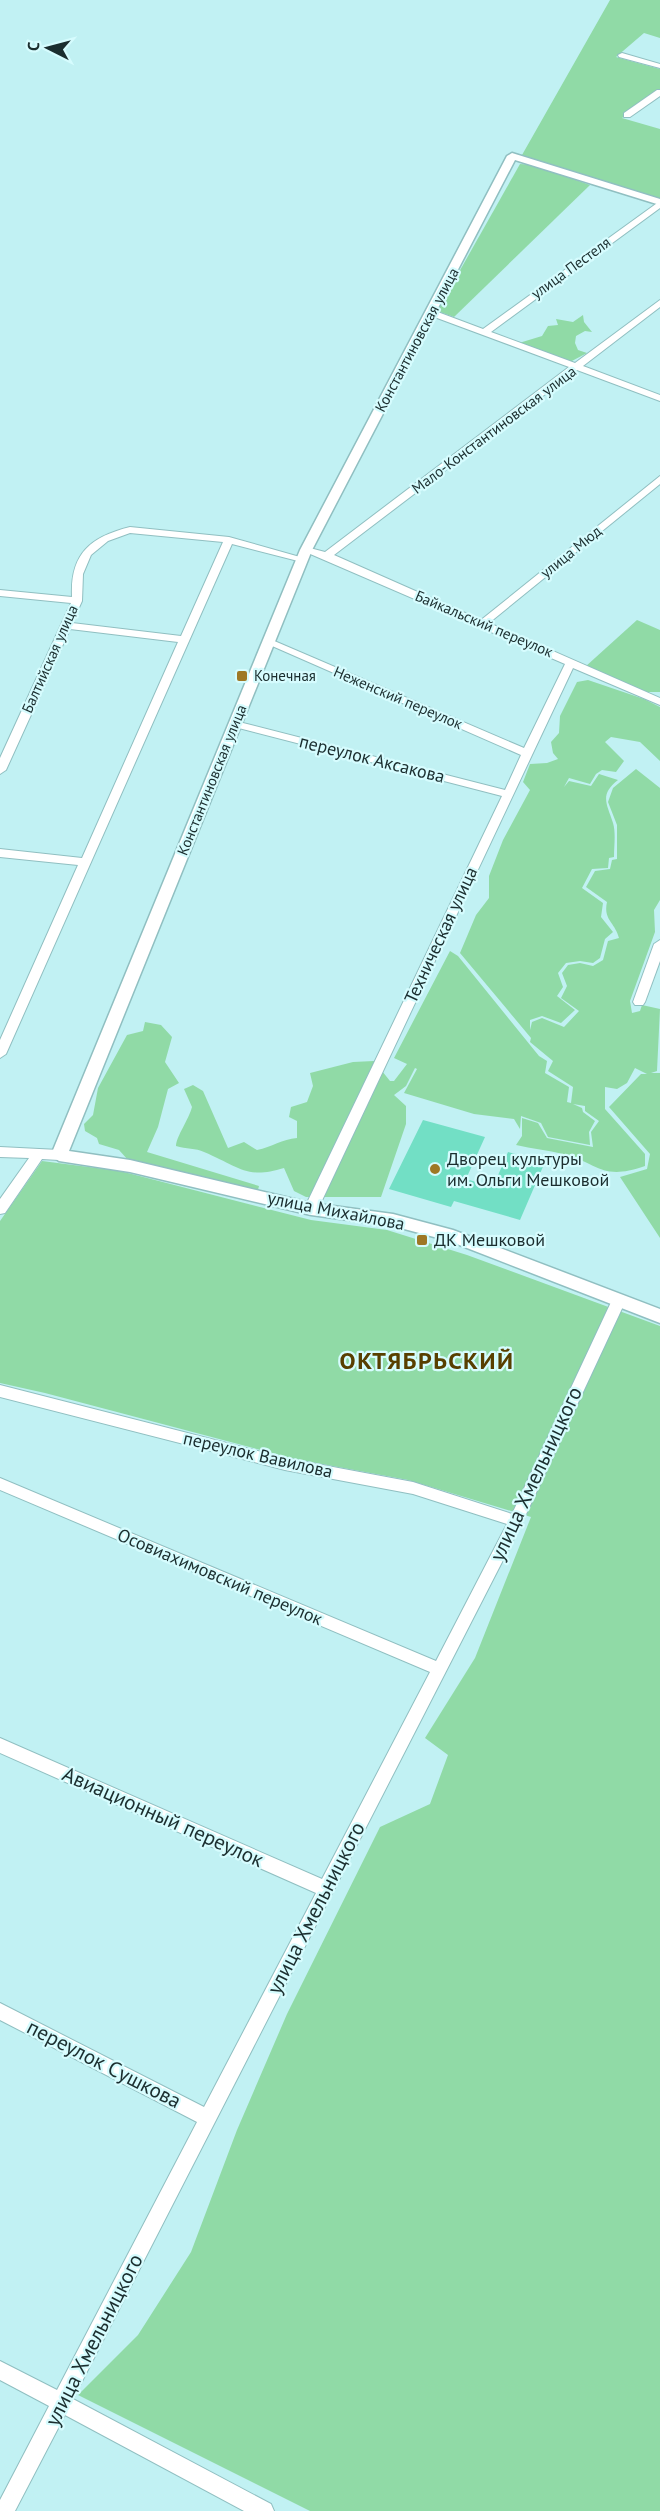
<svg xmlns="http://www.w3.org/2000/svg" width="660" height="2511" font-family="'PT Sans',sans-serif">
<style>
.green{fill:#90daa6}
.building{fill:#72dfc5}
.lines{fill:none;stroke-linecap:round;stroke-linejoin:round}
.minor-casing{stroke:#90bfc1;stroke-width:2}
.tertiary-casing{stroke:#90bfc1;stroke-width:3}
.minor{fill:#fff;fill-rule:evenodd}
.tertiary{fill:#fff;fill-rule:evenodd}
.poi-dot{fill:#9e7825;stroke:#d6fcfe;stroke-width:2}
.labels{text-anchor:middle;stroke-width:4.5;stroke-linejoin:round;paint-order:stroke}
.far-street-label{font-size:15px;fill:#1b2e2f;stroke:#d6fcfe}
.far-poi-label{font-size:15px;fill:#1b2e2f;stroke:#d6fcfe;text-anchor:start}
.street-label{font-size:18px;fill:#1b2e2f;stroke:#d6fcfe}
.poi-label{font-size:18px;fill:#1b2e2f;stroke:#d6fcfe;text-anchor:start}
.near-street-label{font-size:21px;fill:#1b2e2f;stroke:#d6fcfe}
.district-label{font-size:24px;font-weight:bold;letter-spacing:1.5px;fill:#583f00;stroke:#d6fcfe}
</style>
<rect width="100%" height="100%" fill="#c1f1f3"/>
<g class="green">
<polygon points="610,0 660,0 660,38 644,33 616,57 660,69 660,91 622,118 660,129 660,200 522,155"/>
<polygon points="520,164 534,165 590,185 454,317 437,311"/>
<polygon points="583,315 584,322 592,332 585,331 576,336 575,343 578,350 587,353 570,362 519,343 542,336 548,326 558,325 556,319 573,322"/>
<polygon points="637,620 660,630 660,692 647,692 585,667"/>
<path d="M 588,680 L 644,699 L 660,707 L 660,761 L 640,742 L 611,737 L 605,742 L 624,761 L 616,772 L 602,770 L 596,774 L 590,784 L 569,778 L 564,787 L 569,781 L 591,786 L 599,774 L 618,780 C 599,795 607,804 613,823 C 616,833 614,846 614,857 L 609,858 L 608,868 L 592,869 L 582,888 L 603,903 L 601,917 L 613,932 L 605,939 L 600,958 L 593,963 L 580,961 L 566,963 L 558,973 L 563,987 L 557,996 L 575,1010 L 561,1023 L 542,1016 L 530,1020 L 530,1030 L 532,1022 L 542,1018 L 564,1027 L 579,1011 L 561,998 L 567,986 L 562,973 L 568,965 L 580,963 L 593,966 L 603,960 L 608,941 L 619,938 C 615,922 603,920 607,902 L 586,887 L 595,871 L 610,869 L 612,860 L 617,859 L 617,825 L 608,802 L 613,788 L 636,769 L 660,788 L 660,900 L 654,910 L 655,932 L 630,1001 L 632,1013 L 640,1011 L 642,1005 L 660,1009 L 657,1071 L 651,1073 L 660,1073 L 660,1238 L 620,1177 L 647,1169 L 650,1154 L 609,1107 L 641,1074 L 647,1074 L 635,1068 L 627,1083 L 617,1089 L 605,1087 L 605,1109 L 645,1154 L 645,1166 C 602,1181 600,1164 563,1154 C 548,1150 532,1149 516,1145 L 522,1136 L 522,1118 L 538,1123 L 547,1138 L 593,1147 L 591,1132 L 599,1121 L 585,1111 L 585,1106 L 573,1104 L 582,1108 L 583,1112 L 595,1121 L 589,1132 L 590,1145 L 548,1137 L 541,1123 L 521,1116 L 520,1129 L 514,1119 L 474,1114 L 404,1093 L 417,1069 L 415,1068 L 406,1086 L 394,1095 L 406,1106 L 406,1124 L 381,1197 L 306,1197 L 294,1191 L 284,1168 C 246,1180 238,1166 204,1152 C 196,1148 186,1149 176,1146 C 176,1137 189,1119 192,1107 L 184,1089 L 193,1085 L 203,1091 L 228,1148 L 244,1142 L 257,1150 C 272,1147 282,1139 297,1138 L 297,1121 L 289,1117 L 291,1107 L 307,1102 L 313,1086 L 310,1073 L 353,1062 L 374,1061 L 390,1081 L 394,1081 L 407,1064 L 394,1058 L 450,951 L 458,956 L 539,1056 L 547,1061 L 545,1073 L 569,1087 L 567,1102 L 571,1103 L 573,1087 L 548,1071 L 553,1061 L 530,1042 L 531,1038 L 460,953 L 476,915 L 489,898 L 489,876 L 503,840 L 530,790 L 523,782 L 530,764 L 547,763 L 558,759 L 553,753 L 551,742 L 559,733 L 560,716 L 577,682 Z"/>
<polygon points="145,1022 161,1025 172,1037 165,1062 179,1083 168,1089 158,1127 147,1152 259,1186 258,1190 253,1191 128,1160 119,1150 99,1144 97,1138 85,1131 84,1124 93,1115 98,1088 127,1035 143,1031"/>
<polygon points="42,1161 120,1171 311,1220 387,1230 467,1255 660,1326 660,2511 310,2511 78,2395 138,2335 191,2252 237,2130 287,2014 380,1827 430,1804 448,1755 425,1738 475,1658 531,1517 408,1480 295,1459 45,1393 0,1383 0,1221"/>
</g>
<polygon class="building" points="423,1120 485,1137 466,1179 493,1187 508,1152 545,1162 520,1220 454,1201 451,1207 389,1189"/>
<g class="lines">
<g class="minor-casing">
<g id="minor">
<polygon points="622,53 660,64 660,68 619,57 618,55"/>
<polygon points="657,90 660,90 660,96 630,117 624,117 624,113"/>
<polygon points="660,201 660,208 491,332 575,363 660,300 660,307 583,366 660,395 660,401 577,370 334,555 481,620 660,476 660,484 489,623 660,698 660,705 573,668 318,1209 316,1213 306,1213 304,1209 502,796 231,726 230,724 235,721 505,790 521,755 263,642 264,640 272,640 524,748 565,664 301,550 306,547 325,552 569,367 429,315 429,311 435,311 483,329"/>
<path d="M 130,527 L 229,537 L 307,559 L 302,562 L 232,544 L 6,1054 L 0,1058 L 0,1040 L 78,865 L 0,857 L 0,849 L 82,858 L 178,642 L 70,629 L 6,770 L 0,774 L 0,758 L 71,603 L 0,596 L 0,590 L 72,597 C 70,554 90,537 130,527 ZM 130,533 L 223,542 L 181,636 L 72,623 L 82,601 L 83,574 L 91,555 L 108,541 Z"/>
<polygon points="660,940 660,961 645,1002 643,1005 635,1005 633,1002 654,944"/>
<polygon points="0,1147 59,1150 66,1155 59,1160 42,1159 5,1213 0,1214 0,1199 29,1158 0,1157"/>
<polygon points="619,1295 624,1296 626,1300 521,1525 73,2399 271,2504 274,2511 244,2511 65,2415 15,2511 0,2511 0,2500 49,2406 0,2380 0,2361 57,2390 197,2122 0,2020 0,2003 204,2107 316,1893 0,1753 0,1738 322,1879 430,1672 0,1490 0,1478 436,1661 507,1524 413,1494 285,1470 0,1397 0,1385 285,1458 413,1482 512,1514 612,1300 614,1296"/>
</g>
</g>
<g class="tertiary-casing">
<polygon id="tertiary" points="512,153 660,199 660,205 515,160 312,550 69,1151 130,1160 311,1203 393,1214 453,1230 660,1309 660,1323 449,1241 393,1226 311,1215 130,1172 59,1161 51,1155 300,550 507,156"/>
</g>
<use href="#minor" class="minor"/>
<use href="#tertiary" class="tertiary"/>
</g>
<g class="poi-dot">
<rect x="236" y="670" width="12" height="12" rx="3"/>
<circle cx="435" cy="1169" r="6"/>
<rect x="416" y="1234" width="12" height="12" rx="3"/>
</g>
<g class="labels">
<g class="far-street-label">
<text transform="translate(571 268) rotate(-36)" y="5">улица Пестеля</text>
<text transform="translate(417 340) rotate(-62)" y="5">Константиновская улица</text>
<text transform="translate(494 430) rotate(-37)" y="5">Мало-Константиновская улица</text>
<text transform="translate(571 552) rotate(-39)" y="5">улица Мюд</text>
<text transform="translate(484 624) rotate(23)" y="5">Байкальский переулок</text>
<text transform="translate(50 659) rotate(-66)" y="5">Балтийская улица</text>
<text transform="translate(398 698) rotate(23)" y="5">Неженский переулок</text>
<text transform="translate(212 780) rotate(-68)" y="5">Константиновская улица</text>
</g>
<g class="far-poi-label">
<text x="254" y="681">Конечная</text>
</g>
<g class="street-label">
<text transform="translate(372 759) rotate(14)" y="6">переулок Аксакова</text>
<text transform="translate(441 935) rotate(-65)" y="6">Техническая улица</text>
<text transform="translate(336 1211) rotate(11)" y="6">улица Михайлова</text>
<text transform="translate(258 1455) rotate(13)" y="6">переулок Вавилова</text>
<text transform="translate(220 1577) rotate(23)" y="6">Осовиахимовский переулок</text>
</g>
<g class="poi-label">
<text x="447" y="1165">Дворец культуры<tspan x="447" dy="21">им. Ольги Мешковой</tspan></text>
<text x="434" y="1246">ДК Мешковой</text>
</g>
<g class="near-street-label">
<text transform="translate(536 1474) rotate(-65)" y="7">улица Хмельницкого</text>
<text transform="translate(163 1817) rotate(24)" y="7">Авиационный переулок</text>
<text transform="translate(316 1908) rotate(-63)" y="7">улица Хмельницкого</text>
<text transform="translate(104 2064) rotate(27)" y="7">переулок Сушкова</text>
<text transform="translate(94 2340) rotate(-63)" y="7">улица Хмельницкого</text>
</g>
<g class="district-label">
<text x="427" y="1369">ОКТЯБРЬСКИЙ</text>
</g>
</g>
<g transform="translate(48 48) rotate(276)" stroke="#d6fcfe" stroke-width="4.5" paint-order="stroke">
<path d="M0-4.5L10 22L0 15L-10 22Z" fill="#1b2e2f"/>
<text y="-9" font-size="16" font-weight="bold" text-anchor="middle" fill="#1b2e2f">С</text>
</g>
</svg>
